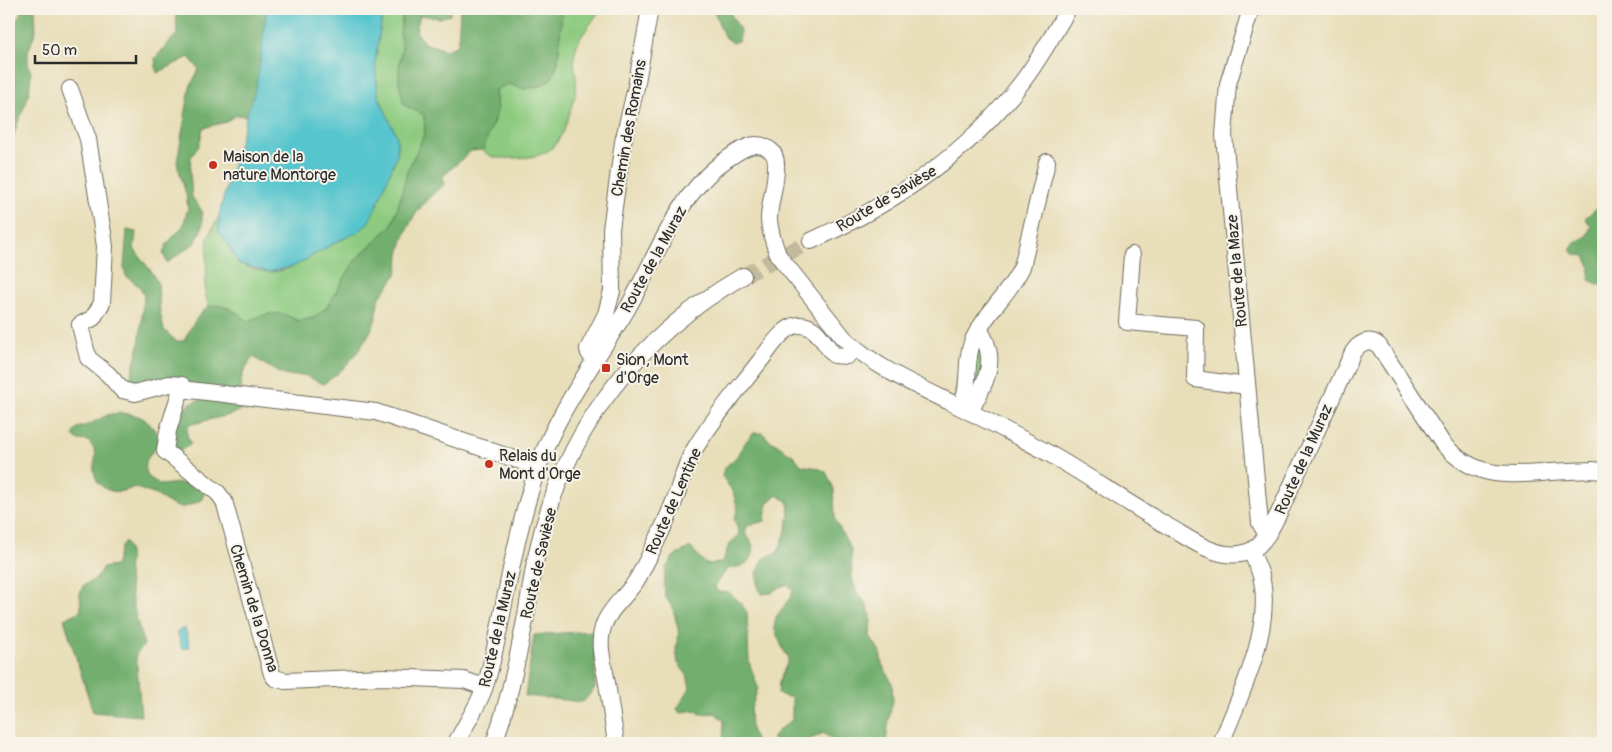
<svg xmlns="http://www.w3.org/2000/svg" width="1612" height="752" font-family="Pangolin,sans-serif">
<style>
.green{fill:#8dcb80;stroke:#5c7b56}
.forest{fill:#72af6e;stroke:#4e6d4c}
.water{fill:#57c5cd;stroke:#41787c}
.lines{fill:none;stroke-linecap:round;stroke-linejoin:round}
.minor-tunnel{stroke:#c2ba9d;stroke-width:16;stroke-dasharray:16 8;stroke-linecap:butt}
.minor-casing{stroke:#6d6a5d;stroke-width:18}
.minor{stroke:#fff;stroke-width:16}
.poi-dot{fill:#c8321e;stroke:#f7f3e8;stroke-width:2}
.labels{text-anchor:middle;stroke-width:4;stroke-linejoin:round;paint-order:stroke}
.street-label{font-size:16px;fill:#2b2b2b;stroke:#f7f3e8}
.poi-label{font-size:16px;fill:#2b2b2b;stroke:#f7f3e8;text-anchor:start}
</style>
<rect width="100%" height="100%" fill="#f7f3e8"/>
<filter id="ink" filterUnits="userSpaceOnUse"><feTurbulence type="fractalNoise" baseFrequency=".02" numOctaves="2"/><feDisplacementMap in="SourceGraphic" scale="10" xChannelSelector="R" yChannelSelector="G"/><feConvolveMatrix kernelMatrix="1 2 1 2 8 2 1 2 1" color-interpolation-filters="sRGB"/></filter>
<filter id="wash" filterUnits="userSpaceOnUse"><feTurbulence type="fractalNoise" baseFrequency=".0096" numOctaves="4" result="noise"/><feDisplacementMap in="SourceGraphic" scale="20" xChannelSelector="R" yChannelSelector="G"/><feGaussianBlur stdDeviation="1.12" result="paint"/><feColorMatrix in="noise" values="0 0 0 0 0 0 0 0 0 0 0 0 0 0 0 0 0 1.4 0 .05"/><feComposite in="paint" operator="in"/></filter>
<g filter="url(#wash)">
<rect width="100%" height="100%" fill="#e8deb9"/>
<g class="green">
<path d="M 383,9 L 403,9 L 400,33 L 402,47 L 399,67 L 424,115 L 425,133 L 407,172 L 398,207 L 391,226 L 356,259 L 326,308 L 314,318 L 298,321 C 277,309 269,313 248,321 C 236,311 225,303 209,307 L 205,294 L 208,237 L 219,216 L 219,233 L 227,243 L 238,263 C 247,266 258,272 268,272 C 294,273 322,247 346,238 L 387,179 L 397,155 L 397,137 L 378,95 L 375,63 Z"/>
<path d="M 559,9 L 600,9 C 593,23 579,35 575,51 C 572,64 578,77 576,90 C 575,98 571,108 569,116 C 559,147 549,158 514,158 C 503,158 491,160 483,150 L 497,111 L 495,89 L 509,84 L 524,89 L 540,86 L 552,78 L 558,62 L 562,12 Z"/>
<polygon points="977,342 986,360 975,394 970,368"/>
</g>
<g class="forest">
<polygon points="23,9 35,9 36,30 28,52 28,63 31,73 29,94 15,131 9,157 9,50 12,43 15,23"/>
<path d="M 176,9 L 267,9 C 262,43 261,86 246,116 L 236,115 L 226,122 L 203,128 L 199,146 L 191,157 L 190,170 L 192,197 L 202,211 L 202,227 L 196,242 L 167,263 L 163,253 L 167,244 L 183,226 L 188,208 L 186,194 L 177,163 L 190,87 L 199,69 L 189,57 L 157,73 L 155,58 L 177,34 Z"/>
<path d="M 403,9 L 451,9 L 450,15 L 439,18 L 420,15 L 416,31 L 424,43 L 446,50 L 458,45 L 460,9 L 518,9 L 520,12 L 531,9 L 559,9 L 562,12 L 558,62 L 552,78 L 540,86 L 524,89 L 509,84 L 495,90 L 497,111 L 483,150 L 471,151 L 442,177 L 444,185 C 422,201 407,222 400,250 C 398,257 399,265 397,272 C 393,283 382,291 378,302 C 376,309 377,317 374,324 C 363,348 345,371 323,384 L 304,375 L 288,376 L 277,372 L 253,357 C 237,380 240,381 245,408 L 233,414 L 188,425 L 187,435 L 191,444 L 177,453 L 158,444 L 147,459 L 145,467 L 148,477 L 161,485 L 179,483 L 205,488 L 202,500 C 177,512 178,508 156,495 C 149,492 141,490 134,487 C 118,496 97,492 94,471 C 93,465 97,457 95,451 C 94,448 90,444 89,441 L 79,440 L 73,436 L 77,428 C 101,423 102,410 130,414 C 135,415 140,416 144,419 C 153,425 154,433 164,439 C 174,422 181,402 202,400 L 206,392 L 128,387 L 139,346 L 144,296 L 140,287 L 126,276 L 124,268 L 127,230 L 136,232 L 134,249 L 151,271 L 158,284 L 160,313 L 164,330 L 176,341 L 184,341 C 202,305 213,293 248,321 C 269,313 277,309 298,321 L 314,318 L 326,308 L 356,259 L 391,226 L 398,207 L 407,172 L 425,133 L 424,115 L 404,105 L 399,82 L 399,67 L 402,47 L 400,33 Z"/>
<polygon points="713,9 728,9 740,30 739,40 733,43 724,36"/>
<polygon points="1603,203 1603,285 1598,284 1589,280 1590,266 1585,256 1576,255 1570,250 1575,243 1587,236 1591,226 1585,218"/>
<path d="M 754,433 L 763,433 L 768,439 L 794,456 L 801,465 L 818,468 L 826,472 L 834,489 L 835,520 L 851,549 L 852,578 L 857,593 L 866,603 L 871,616 L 870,636 L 880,652 L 882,664 L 892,683 L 893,701 L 889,718 L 886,743 L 838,743 L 823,733 C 807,742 790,748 772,739 L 779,730 L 792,720 L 792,698 L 778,694 L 779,682 L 788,661 L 788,657 L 784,651 L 774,628 L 776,617 L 790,598 L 793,591 L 788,584 L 776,589 L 772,593 L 762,594 L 758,590 L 757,573 L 764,558 L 778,552 C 785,535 791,520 788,501 L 776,495 L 767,503 L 765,521 L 747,526 L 745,533 C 748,537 752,542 753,547 C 756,562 740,568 729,568 L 720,578 L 715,587 L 718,592 L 727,591 L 739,601 L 747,612 L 749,662 L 758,688 L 750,712 L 751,728 L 756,743 L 723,743 L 724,721 L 715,713 L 701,714 L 694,710 L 680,713 L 677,709 L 690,688 L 687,675 L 678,663 L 676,649 L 679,633 L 673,609 L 665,596 L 664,584 L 666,568 L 673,557 L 690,547 L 706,564 L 722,563 L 729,545 L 739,534 L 734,518 L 738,510 L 733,492 L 722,476 C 725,463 730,465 737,456 C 743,448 745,440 754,433 Z"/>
<path d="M 125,541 C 133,557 127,561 129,576 C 131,600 137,622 144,645 L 136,654 L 141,716 L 93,712 L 64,619 L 81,611 L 80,593 L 83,586 L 97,578 L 102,568 L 115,566 L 121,547 Z"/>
<polygon points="592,631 595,637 595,688 583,702 525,696 534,635"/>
</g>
<g class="water">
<path d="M 267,9 L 383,9 L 375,63 L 378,95 L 397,137 L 397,155 L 378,203 L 368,223 L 358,232 L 336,242 L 295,266 L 268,272 L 238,263 L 227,243 L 219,233 L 219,216 L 223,199 L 245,123 C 246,111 254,99 256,86 C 261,61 263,34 267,9 Z"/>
<polygon points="185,628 190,647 182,649 177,631"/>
</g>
</g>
<g filter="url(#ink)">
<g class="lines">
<polyline class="minor-tunnel" points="743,276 811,241"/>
<g class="minor-casing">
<g id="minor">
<polyline points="1251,9 1228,84 1224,135 1260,523 1267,535"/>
<polyline points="70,89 88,139 105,246 102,303 93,318 80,325 88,358 108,374 122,390 135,393 169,384 182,385"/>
<path d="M 811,241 C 891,205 965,156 1019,86 C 1038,62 1053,35 1068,9"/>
<polyline points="1132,255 1127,322 1196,328 1195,379 1247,386"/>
<polyline points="595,360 589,353 588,349 606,314 612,291 611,229 623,142 636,87 650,9"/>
<path d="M 961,407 C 971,387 964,361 973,340 C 986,312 1009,294 1022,267 L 1047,162"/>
<path d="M 970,412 C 985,382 1000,361 979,329"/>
<polyline points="484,687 464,680 383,677 285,681 275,678 272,674 224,501 218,493 165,451 168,431 181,389 376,412 538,467"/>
<path d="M 456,743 C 465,725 477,708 484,689 C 495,657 500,622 507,589 C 515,548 524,507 538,467 C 558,410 595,362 626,311 C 658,256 677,190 733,155 C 745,147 757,140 770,150 C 785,160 768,202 769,220 C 770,233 774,244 778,255 L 844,338 C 876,368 915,385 954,404 C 988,421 1022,438 1055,457 C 1094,480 1132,506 1171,528 C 1188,538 1206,551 1226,554 C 1257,558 1266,538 1278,515 L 1353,352 C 1359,343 1370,337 1379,346 L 1443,444 C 1473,476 1500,476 1541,473 C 1558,471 1575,471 1592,470 L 1603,471"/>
<path d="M 494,743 C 509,702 518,658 526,615 C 530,593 533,570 538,548 C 566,428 637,337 743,276"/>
<path d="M 616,743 C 613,723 610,703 607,683 C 604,665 597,645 603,627 C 609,608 628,595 638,578 C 651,553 665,526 675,499 C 681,482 685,465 694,450 C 713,418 738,390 760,361 C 769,350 780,331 794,326 C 815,320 823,343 834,355 L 847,356 L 855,348"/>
<path d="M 1221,743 C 1240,696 1274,628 1261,576 C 1259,568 1254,559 1251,551"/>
</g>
</g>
<use href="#minor" class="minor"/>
</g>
</g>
<g class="poi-dot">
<circle cx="213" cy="165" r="5"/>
<rect x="601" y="363" width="10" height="10" rx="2.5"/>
<circle cx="489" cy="464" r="5"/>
</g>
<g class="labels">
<g class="street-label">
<text transform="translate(628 128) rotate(-80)" y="6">Chemin des Romains</text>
<text transform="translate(886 198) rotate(-31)" y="6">Route de Savièse</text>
<text transform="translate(653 259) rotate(-61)" y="6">Route de la Muraz</text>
<text transform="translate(1236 271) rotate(-95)" y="6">Route de la Maze</text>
<text transform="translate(1303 459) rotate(-66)" y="6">Route de la Muraz</text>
<text transform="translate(673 501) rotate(-66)" y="6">Route de Lentine</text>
<text transform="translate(538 563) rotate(-77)" y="6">Route de Savièse</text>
<text transform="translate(255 608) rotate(73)" y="6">Chemin de la Donna</text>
<text transform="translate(497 629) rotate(-77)" y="6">Route de la Muraz</text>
</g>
<g class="poi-label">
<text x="223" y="162">Maison de la<tspan x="223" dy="18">nature Montorge</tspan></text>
<text x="616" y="365">Sion, Mont<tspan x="616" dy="18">d'Orge</tspan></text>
<text x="499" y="461">Relais du<tspan x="499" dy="18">Mont d'Orge</tspan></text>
</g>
</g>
<rect width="1612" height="752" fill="none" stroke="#f7f3e8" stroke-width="30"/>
<path d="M35 55v8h101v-8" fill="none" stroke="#2b2b2b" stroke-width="2.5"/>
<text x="42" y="55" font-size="15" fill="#2b2b2b" stroke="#f7f3e8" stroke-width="4" paint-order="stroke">50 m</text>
</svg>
